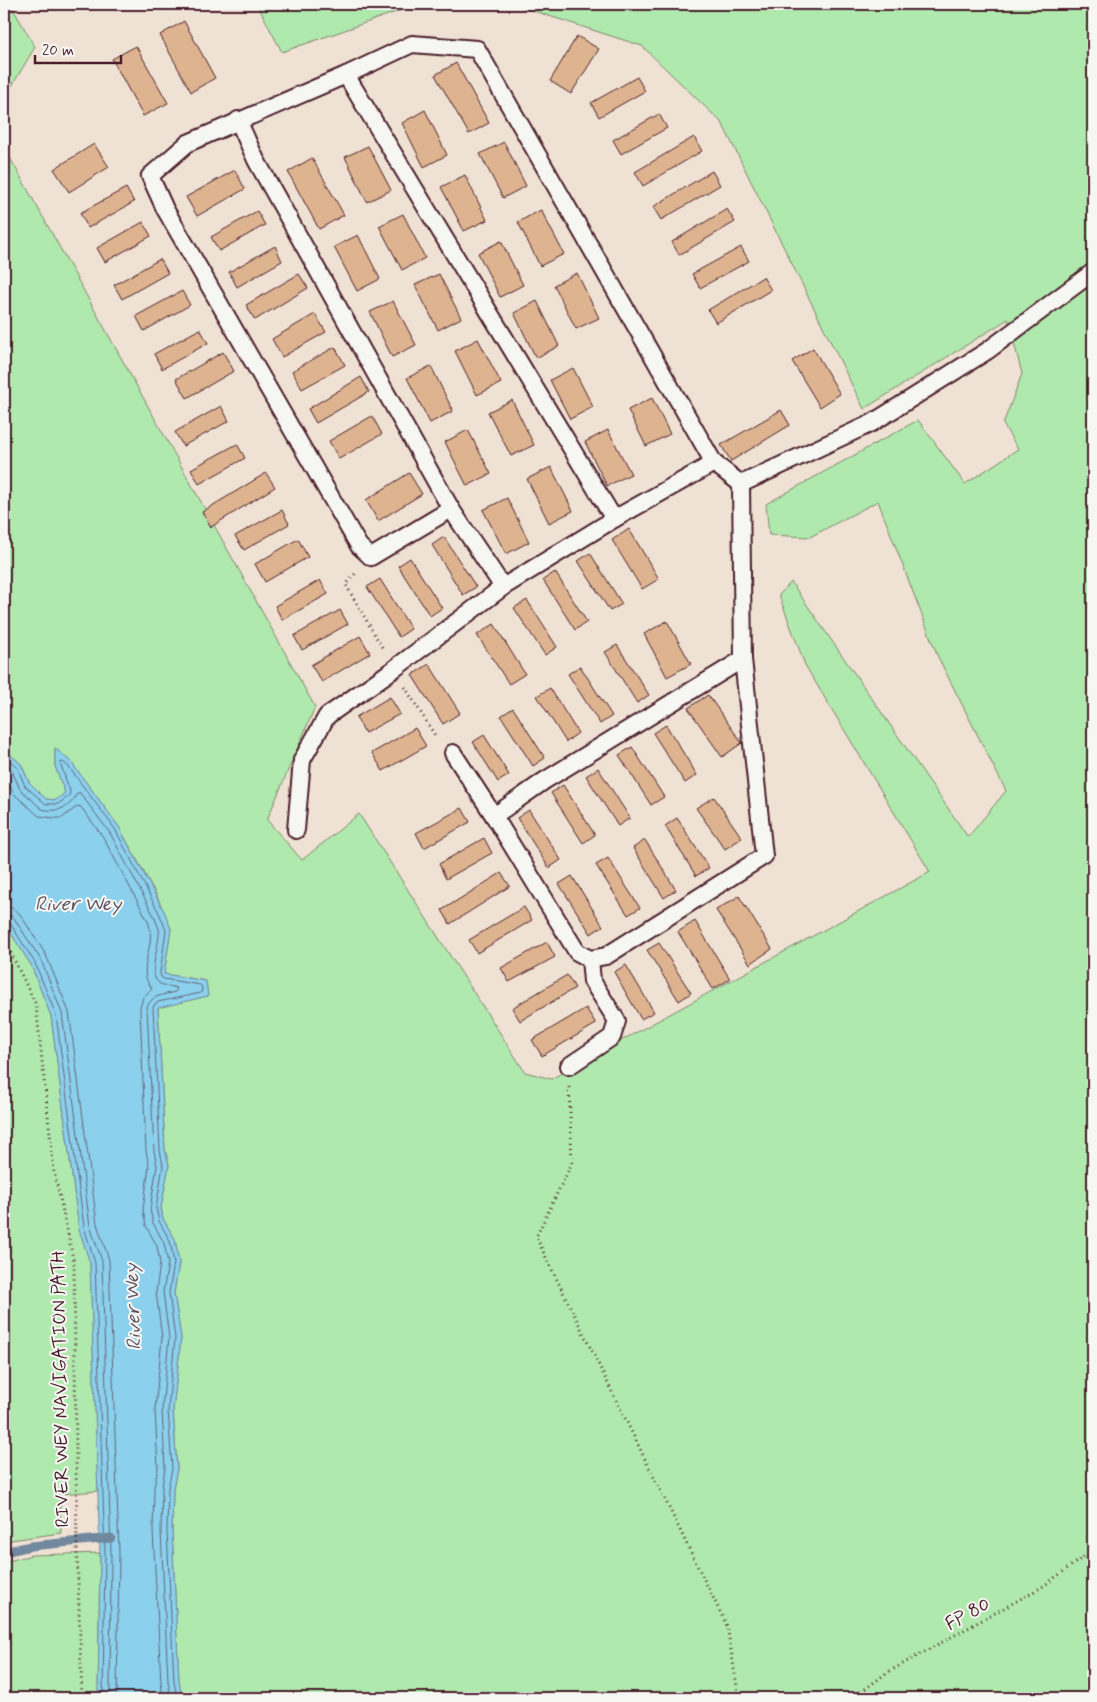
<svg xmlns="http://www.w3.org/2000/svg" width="1097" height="1702" font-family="Mynerve,sans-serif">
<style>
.green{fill:#b0e9ad;stroke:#7d846c}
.water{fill:#8bd0ed;stroke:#71899f}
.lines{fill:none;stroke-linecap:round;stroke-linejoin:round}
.shore{stroke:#646679;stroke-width:1}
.stream{stroke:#71899f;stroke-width:9}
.building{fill:#deb38f;stroke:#4a1f2b}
.service-casing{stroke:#4a1f2b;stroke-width:20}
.path{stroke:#4a1f2b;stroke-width:3;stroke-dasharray:1 4;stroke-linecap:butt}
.service{stroke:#f6f6f2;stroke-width:16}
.labels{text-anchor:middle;stroke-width:4;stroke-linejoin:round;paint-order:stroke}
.street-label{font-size:19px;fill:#4a1f2b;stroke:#f6f6f2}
.water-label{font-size:20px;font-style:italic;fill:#5e5465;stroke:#f6f6f2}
</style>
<rect width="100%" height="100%" fill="#efe2d4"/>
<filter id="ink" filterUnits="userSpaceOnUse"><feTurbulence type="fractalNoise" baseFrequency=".02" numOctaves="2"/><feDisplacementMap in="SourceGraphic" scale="10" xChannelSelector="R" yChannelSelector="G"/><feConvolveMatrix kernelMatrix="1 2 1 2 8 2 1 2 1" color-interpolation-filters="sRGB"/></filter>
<g filter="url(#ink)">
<g class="green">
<polygon points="4,4 15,4 12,7 35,47 4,99"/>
<polygon points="257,4 419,4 282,52"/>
<polygon points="512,4 1093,4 1093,1698 182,1698 179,1681 172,1530 173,1488 177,1469 173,1410 181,1338 174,1293 179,1263 175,1239 163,1219 161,1207 169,1165 165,1150 158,1007 208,996 206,981 164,974 171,929 157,896 119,827 71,762 55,748 55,766 65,793 56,800 46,799 29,782 21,764 4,749 4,147 315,707 267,820 302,860 359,814 525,1072 551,1079 930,872 805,665 779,595 791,582 968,837 1006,791 938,657 878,501 810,537 769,535 766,504 918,420 965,484 1018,449 1003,424 1022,374 1008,319 864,409 722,123 642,46"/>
<polygon points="4,922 31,965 51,1016 79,1229 90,1263 98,1491 60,1494 61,1533 4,1541"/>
<polygon points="100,1553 98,1698 4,1698 4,1562 32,1555"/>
</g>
<polygon class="water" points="55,748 71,762 119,827 165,913 171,929 164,974 206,981 208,996 158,1008 165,1150 169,1165 161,1208 163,1219 175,1239 179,1263 174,1293 181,1338 173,1410 177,1469 173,1488 172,1530 179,1681 182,1698 98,1698 100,1553 90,1263 79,1229 51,1016 31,965 4,922 4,749 21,764 29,782 46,799 56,800 65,793 55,766"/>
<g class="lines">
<g class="shore">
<polyline points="4,755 17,767 25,786 46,804 58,804 69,796 70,791 60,763 63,762 68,766 115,829 160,915 166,930 160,973 161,977 164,979 200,985 202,987 201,993 158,1002 154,1005 153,1008 160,1150 163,1166 156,1208 159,1221 170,1241 174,1263 169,1293 175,1338 168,1410 172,1469 168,1488 167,1531 174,1681 177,1698"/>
<path d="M 4,763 L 12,771 L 20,789 L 42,809 C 57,813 71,808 77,793 L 80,793 L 110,833 L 155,918 C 156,922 158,926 159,929 C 161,943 146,974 159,983 C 164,987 172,985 177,989 L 175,992 C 164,995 150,995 147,1008 L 154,1151 L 157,1166 L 150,1209 L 153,1223 L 164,1243 L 168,1263 L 163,1292 L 169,1338 L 162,1409 L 165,1468 L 162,1487 L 161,1531 L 168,1681 L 171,1698"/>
<path d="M 4,773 L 14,794 L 39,816 L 54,818 L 62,818 L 78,806 L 81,807 L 103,837 L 148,921 C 156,942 142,959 146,978 C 147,982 150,985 152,989 L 143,997 L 140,1008 L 146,1151 L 149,1166 L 143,1210 L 146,1226 L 157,1246 L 160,1263 L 156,1292 L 162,1338 L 155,1409 L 158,1468 L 154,1487 L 153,1531 L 161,1682 L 163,1698"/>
<polyline points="4,907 12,908 20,914 46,955 69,1012 97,1224 109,1260 119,1553 117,1698"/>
<polyline points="4,914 9,915 14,918 41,960 62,1013 90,1226 102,1261 111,1553 110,1698"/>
<polyline points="4,921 10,923 35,963 56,1015 84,1227 95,1263 105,1553 103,1698"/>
</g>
<polyline class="stream" points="4,1552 31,1546 111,1538"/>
</g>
<g class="building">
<polygon points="184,21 215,78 191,92 160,35"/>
<polygon points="577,36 599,49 571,94 550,81"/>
<polygon points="136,46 168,103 143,116 112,59"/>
<polygon points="456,63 489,123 469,134 435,75"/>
<polygon points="637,77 645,91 599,117 591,103"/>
<polygon points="425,110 447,155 424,167 402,123"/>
<polygon points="659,114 667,128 621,154 613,140"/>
<polygon points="694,137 702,151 643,186 635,172"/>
<polygon points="504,142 526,186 503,198 480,154"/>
<polygon points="94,144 109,167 69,192 54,169"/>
<polygon points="368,146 391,190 367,202 345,157"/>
<polygon points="312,158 344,215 319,229 288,172"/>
<polygon points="235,170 245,189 197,216 186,197"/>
<polygon points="712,171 720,185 661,220 653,207"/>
<polygon points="465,175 487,220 464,231 441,187"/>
<polygon points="126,188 134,202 88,228 80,213"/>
<polygon points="727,209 735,222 679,255 672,242"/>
<polygon points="541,210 564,254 540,266 518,222"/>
<polygon points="257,211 265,225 219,251 211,237"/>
<polygon points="403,214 425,258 402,270 379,226"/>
<polygon points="143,222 151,236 105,262 97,248"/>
<polygon points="358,235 380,279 357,291 334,247"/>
<polygon points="501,241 523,285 500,297 478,253"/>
<polygon points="275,246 282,261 237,287 229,272"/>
<polygon points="741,247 749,261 700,288 692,274"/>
<polygon points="160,259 168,273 122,299 114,285"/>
<polygon points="577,273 599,318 576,329 554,285"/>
<polygon points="299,274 308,288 255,320 246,305"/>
<polygon points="439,274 461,318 438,330 415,285"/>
<polygon points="763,277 771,290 716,323 708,310"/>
<polygon points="182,291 190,305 144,331 136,316"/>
<polygon points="393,301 416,345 392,357 370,312"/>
<polygon points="537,301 559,346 536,358 514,313"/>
<polygon points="315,314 326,332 282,357 272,339"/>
<polygon points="200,329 208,343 162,369 154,354"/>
<polygon points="478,339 501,383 477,395 455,351"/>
<polygon points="335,347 345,365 302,389 292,371"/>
<polygon points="813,348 840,394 820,407 792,361"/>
<polygon points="223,352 234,371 187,398 176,379"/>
<polygon points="431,366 453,411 430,423 407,378"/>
<polygon points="573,368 593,407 570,419 550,380"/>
<polygon points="361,377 369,392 316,423 308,409"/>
<polygon points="652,398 670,434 646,446 628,410"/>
<polygon points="512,400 534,445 511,456 488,412"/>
<polygon points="221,406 229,421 183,446 175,432"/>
<polygon points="781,410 790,425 731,461 721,445"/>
<polygon points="372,416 382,434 339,459 329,441"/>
<polygon points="468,430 491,474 467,486 445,442"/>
<polygon points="608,430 631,474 607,486 585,442"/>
<polygon points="237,444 245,458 199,484 191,469"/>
<polygon points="551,467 573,511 549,523 527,479"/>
<polygon points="266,473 275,487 211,527 202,512"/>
<polygon points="409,473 422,494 378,521 366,500"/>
<polygon points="507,498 529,542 506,554 483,510"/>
<polygon points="282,510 289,524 244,550 235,536"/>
<polygon points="629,529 659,579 642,589 612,540"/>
<polygon points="444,537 476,587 463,595 432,545"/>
<polygon points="298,539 308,557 265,582 255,564"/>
<polygon points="590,553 622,604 610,611 578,561"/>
<polygon points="410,558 442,608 430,616 398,566"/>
<polygon points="555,572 587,622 575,630 543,580"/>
<polygon points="380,579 411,629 399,637 367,587"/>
<polygon points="320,580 328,594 282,620 275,606"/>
<polygon points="527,600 557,647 545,655 514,608"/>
<polygon points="340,610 348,624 302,650 294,636"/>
<polygon points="667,621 691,664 667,677 644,634"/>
<polygon points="494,624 525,674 509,684 477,635"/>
<polygon points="360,636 370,653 322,682 311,665"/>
<polygon points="617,645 649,695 637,703 605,652"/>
<polygon points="429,664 460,713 443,724 412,675"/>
<polygon points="580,666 612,716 600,724 568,674"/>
<polygon points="550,688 578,733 566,742 537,696"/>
<polygon points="708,695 742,743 722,757 688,708"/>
<polygon points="390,697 400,714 365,733 356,717"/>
<polygon points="513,708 545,758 533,766 501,716"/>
<polygon points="666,725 697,775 685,783 653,733"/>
<polygon points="415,728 426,746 383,771 372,753"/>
<polygon points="484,735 509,775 498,782 473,742"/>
<polygon points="632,747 664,797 651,805 619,755"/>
<polygon points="598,768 630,818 618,826 586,776"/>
<polygon points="563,785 595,835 583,843 551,793"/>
<polygon points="714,797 742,838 725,849 696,808"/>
<polygon points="462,808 470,822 424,848 416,833"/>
<polygon points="529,810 561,860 549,868 517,818"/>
<polygon points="677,818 709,868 696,876 665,826"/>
<polygon points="484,838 492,853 446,879 439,864"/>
<polygon points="645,840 676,890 664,898 633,848"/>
<polygon points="608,858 640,908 628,915 596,865"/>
<polygon points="501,873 510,886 450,924 442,910"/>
<polygon points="572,876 603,926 591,934 559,884"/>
<polygon points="739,896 772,949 750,964 716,910"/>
<polygon points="524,907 532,920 477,953 469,940"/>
<polygon points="695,921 730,979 713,989 678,932"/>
<polygon points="547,942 555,957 509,982 501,968"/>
<polygon points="659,943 691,993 679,1001 647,950"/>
<polygon points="626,965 654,1012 641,1019 614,972"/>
<polygon points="567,975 575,988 520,1021 512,1008"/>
<polygon points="586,1008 596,1024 542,1056 532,1040"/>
</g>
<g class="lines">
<g class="service-casing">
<g id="service">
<polyline points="346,75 412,44 477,49 714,463"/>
<polyline points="238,120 256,160 451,509 503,587"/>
<polyline points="741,484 872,423 987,351 1093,272"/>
<polyline points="451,509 371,557 359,546 165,209 150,176 188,143 346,75 614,519"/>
<polyline points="494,816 544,781 743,659"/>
<polyline points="296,830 302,760 327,716 394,669 503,587 614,519 714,463 741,484 743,659 764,856 606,956 590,959 577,952 494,816 453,753"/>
<polyline points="569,1066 612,1037 617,1021 592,981 590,959"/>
</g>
</g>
<g class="path">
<polyline points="355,574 346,585 383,649"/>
<polyline points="405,687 436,737"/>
<polyline points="4,939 36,1005 54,1171 74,1262 77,1551 82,1698"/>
<polyline points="569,1087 572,1163 536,1237 727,1626 739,1698"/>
<polyline points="853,1698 888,1672 1042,1587 1093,1550"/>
</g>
<use href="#service" class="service"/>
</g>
</g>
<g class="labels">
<g class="street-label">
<text transform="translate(59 1389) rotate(-91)" y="7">RIVER WEY NAVIGATION PATH</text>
<text transform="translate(967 1613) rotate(-29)" y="7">FP 80</text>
</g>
<g class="water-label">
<text x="78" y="910">River Wey</text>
<text transform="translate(132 1307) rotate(-92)" y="7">River Wey</text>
</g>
</g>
<rect width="1097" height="1702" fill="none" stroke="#f6f6f2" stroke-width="20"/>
<rect x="10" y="10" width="1077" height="1682" fill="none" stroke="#4a1f2b" stroke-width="2" filter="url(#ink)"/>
<path d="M35 55v8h86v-8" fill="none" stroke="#4a1f2b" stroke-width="2.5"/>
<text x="42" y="55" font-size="15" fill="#4a1f2b" stroke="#f6f6f2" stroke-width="4" paint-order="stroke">20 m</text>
</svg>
